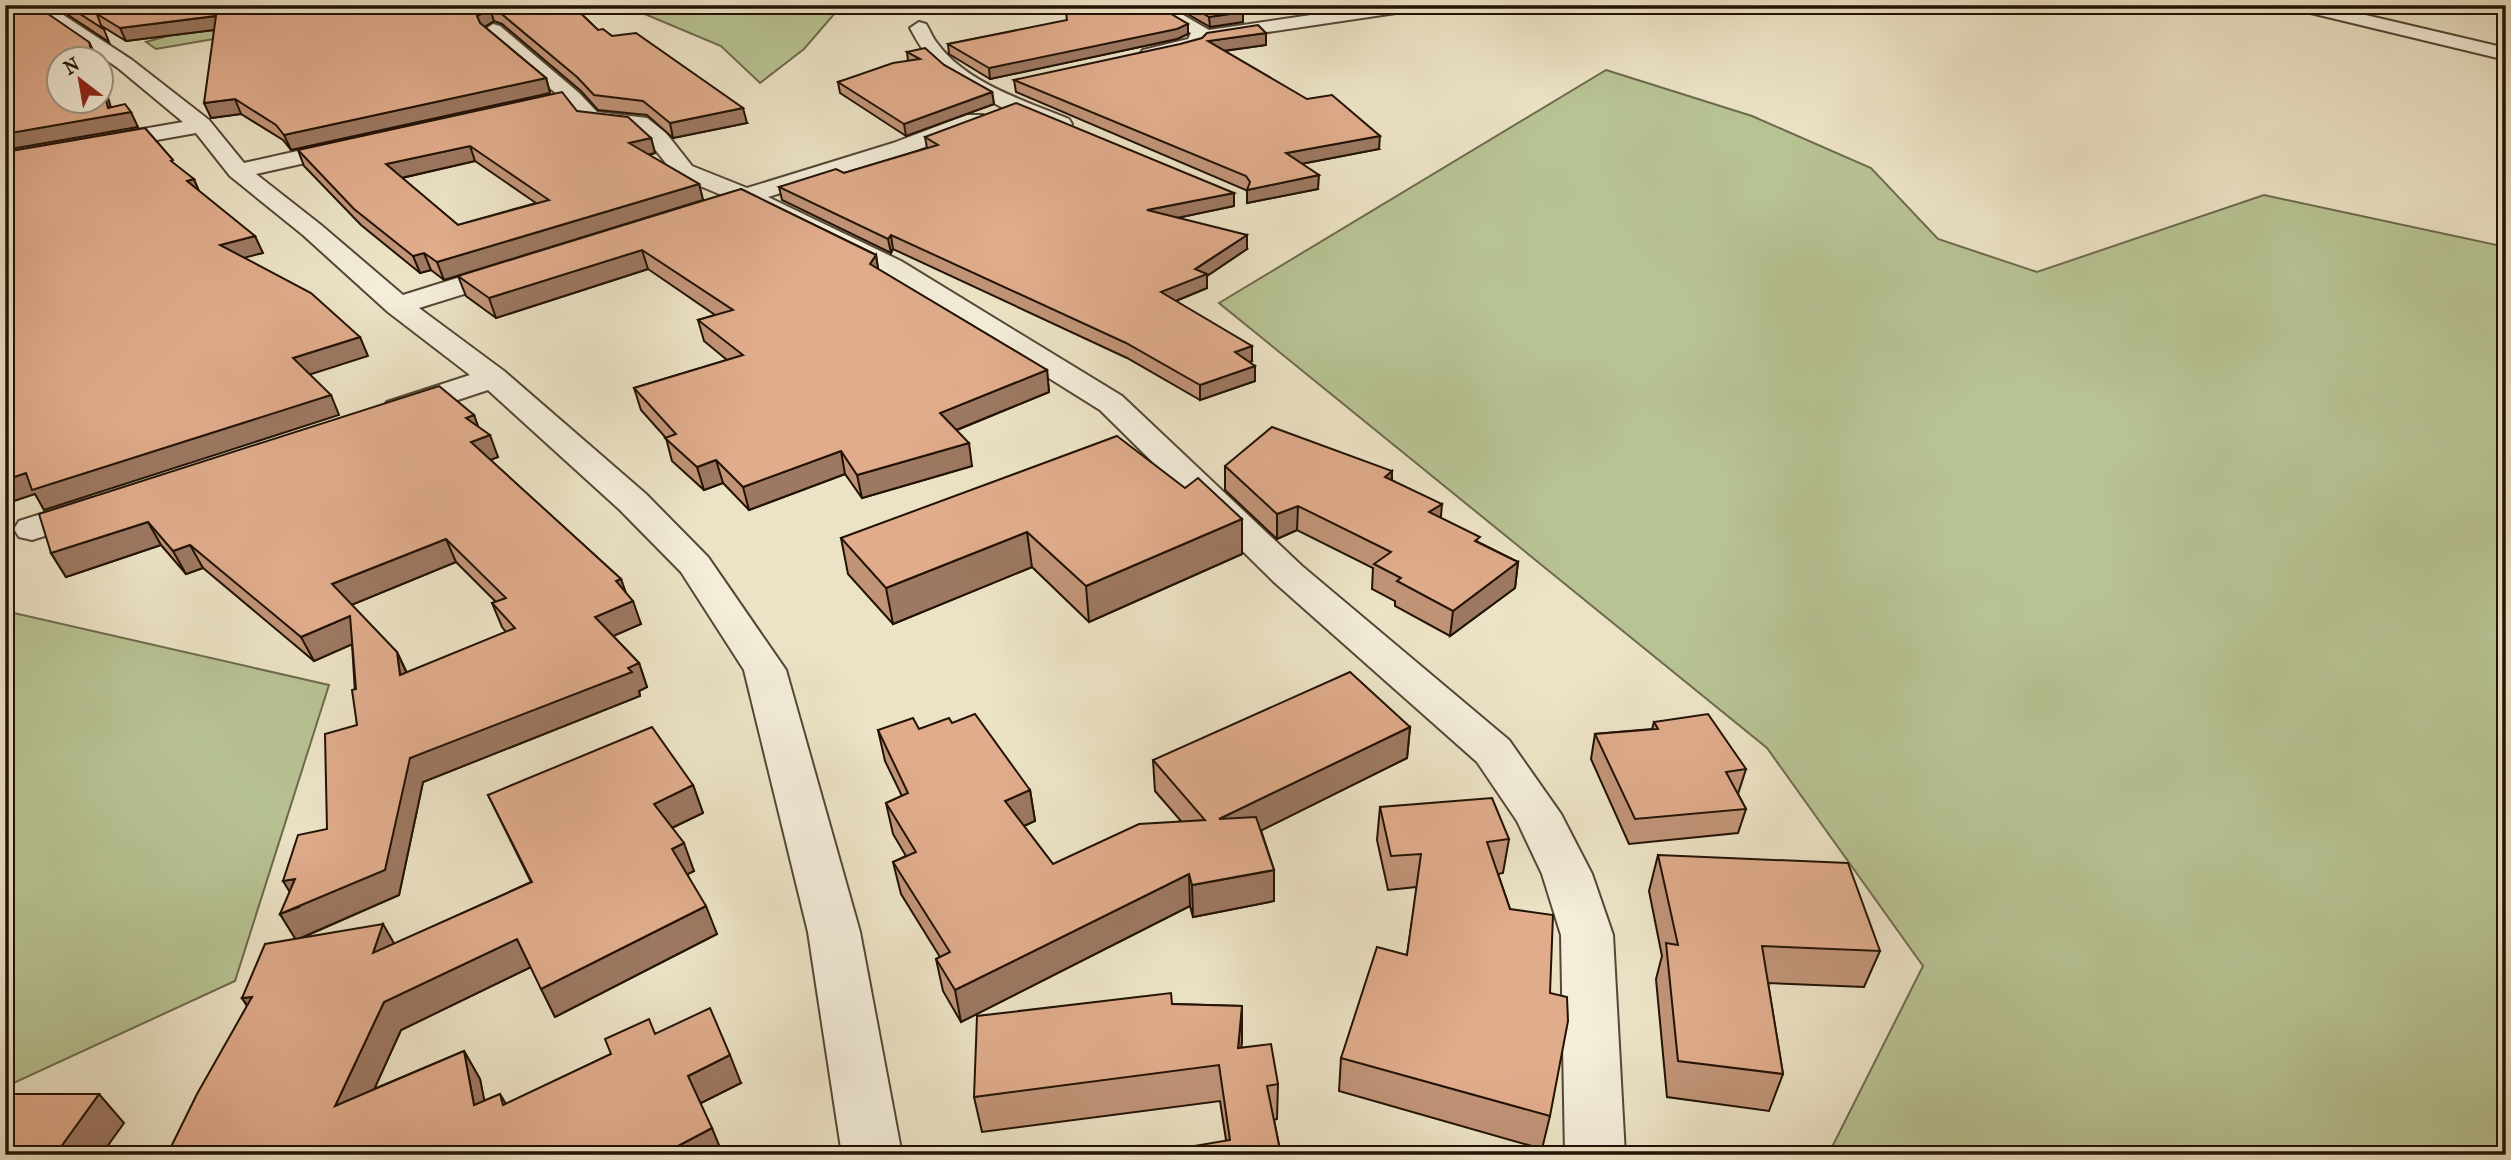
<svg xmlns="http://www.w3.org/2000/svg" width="2511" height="1160" font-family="'IM FELL French Canon',serif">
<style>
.green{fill:#b8c394;stroke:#6d6a4c;stroke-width:2}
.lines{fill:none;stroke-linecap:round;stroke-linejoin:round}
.minor-casing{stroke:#544635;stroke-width:4}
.minor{fill:#f3edda;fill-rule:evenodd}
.wall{fill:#c19478;stroke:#221205;stroke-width:2;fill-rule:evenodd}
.shaded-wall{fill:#9d7862;stroke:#221205;stroke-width:2}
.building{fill:#e0ac8c;stroke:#221205;stroke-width:2;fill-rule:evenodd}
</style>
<rect width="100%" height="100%" fill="#ece3c6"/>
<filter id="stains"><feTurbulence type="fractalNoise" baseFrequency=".00286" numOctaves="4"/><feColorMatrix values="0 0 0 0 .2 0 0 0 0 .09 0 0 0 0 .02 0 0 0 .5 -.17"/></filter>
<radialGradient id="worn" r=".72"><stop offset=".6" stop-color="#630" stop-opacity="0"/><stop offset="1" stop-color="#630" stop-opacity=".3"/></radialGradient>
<g class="green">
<polygon points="576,5 842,5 804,49 760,83 721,46 640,12"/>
<polygon points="289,26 156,49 146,42 199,27"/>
<polygon points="1606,70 1752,116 1871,168 1938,239 2037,272 2264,195 2506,247 2506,1155 1828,1155 1923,966 1767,748 1219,303"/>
<polygon points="5,611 329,685 235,981 5,1087"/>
</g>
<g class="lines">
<g class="minor-casing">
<g id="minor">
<polygon points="27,5 48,5 132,60 209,120 244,163 351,139 359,141 362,146 359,151 256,174 321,225 403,295 502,264 512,262 522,264 526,270 522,276 419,308 504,371 646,494 708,557 786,670 860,932 902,1155 842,1155 808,932 744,670 681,572 620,510 488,390 409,416 398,419 387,416 382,409 387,402 470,375 388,312 303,235 230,176 196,133 5,167 5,153 183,122 118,68"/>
<polygon points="1144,5 1166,5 1209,30 1379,5 1425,5 1416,10 1207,41 1202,47 1150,60 1143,58 1140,54 1143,50 1188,39 1191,33"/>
<polygon points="2291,5 2323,5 2506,48 2506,60 2294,9"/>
<path d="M 919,22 L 926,24 C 930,30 932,37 937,43 C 966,83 1025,101 1069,119 L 1072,124 L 1069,129 C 1044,135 953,83 934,64 C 924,53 917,41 910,28 Z"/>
<polygon points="493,24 500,26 579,93 597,112 647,118 666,133 692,166 747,188 893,143 967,115 983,115 986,120 983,125 909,153 768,197 901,261 1122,396 1302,566 1509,740 1561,814 1592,874 1613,935 1625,1155 1565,1155 1561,935 1542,874 1517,821 1477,762 1274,582 1100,410 881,273 744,205 733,207 724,205 721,200 724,196 676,176 650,143 633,129 582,123 565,101 486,34 484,30"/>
<polygon points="92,498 105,501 110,509 105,517 32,540 19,537 14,529 19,521"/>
</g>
</g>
<use href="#minor" class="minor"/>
</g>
<g class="wall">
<polygon points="53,5 572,5 598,30 612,36 747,123 673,138 647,115 598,110 581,91 502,24 494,21 485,27 546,78 550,93 291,150 283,140 241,114 211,118 214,30 126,41 103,27 109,42"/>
<polygon points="1172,5 1236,5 1243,12 1243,22 1210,27"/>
<polygon points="1066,21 1188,24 1188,34 1177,39 990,79 949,54 948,44"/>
<polygon points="1266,45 1224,51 1379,149 1301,164 1318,189 1247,203 1247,191 1246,190 1016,92 1014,80"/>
<polygon points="907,52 944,65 992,92 994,104 906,136 840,93 838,82 908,61"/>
<path d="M 577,111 L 651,138 L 655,153 L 649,155 L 699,184 L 703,200 L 444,280 L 431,270 L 420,273 L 361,225 L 304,166 L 298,150 ZM 475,161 L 536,203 L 458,225 L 402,178 Z"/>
<polygon points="925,137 1234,206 1177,218 1247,249 1207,276 1207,288 1176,301 1252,361 1250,362 1255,381 1200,400 1127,358 893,249 891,253 782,200 779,187 844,173 927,148"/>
<polygon points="741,189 876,255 878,269 1047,370 1049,392 957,430 972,466 862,498 845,474 749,510 723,483 704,490 672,461 666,438 641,410 634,388 727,360 704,341 698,320 715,315 648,269 496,318 466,296 458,276"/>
<path d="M 474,415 L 478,427 L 498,457 L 490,460 L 621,579 L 625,591 L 641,624 L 613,636 L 639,663 L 647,687 L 639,691 L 640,696 L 423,782 L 399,895 L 299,939 L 394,944 L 531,882 L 488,795 L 693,785 L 703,813 L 672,828 L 694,871 L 687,874 L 717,934 L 555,1017 L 531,967 L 401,1030 L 374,1089 L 464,1051 L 480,1079 L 484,1101 L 500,1094 L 506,1104 L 655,1033 L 741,1083 L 701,1103 L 167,1155 L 247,1006 L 242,998 L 296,939 L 280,914 L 327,829 L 357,725 L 352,644 L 314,661 L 203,568 L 186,574 L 161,545 L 66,577 L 51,553 ZM 456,562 L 496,602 L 492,603 L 502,627 L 506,632 L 407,673 L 397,652 L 351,605 Z"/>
<polygon points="1225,466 1392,471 1392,480 1441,518 1480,543 1518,562 1515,588 1450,636 1395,606 1395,601 1372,589 1373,568 1297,530 1277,539 1225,490"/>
<polygon points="1185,488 1242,519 1242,554 1089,622 1032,567 893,624 848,574 841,538"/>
<polygon points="1654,722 1746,769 1738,794 1746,809 1738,833 1629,844 1591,759 1595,734 1652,729"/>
<polygon points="952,723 1030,790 1035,821 1024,826 1053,864 1181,821 1155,791 1153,760 1410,727 1407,758 1261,830 1274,870 1274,901 1193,917 1190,906 961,1022 943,991 936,959 940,957 901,894 893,862 906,856 893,834 886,803 902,796 885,761 878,730 919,729"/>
<polygon points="1380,807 1509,839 1503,873 1498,874 1510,909 1550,993 1550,1116 1542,1149 1339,1091 1341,1058 1407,955 1417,887 1388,890 1377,840"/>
<polygon points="1658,855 1880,951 1864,987 1768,983 1783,1074 1769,1111 1667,1097 1656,979 1662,956 1649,891"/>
<polygon points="1172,1004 1242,1006 1241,1048 1278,1084 1277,1119 1274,1120 1281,1155 1226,1140 1220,1101 982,1132 974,1097"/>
</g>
<g class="shaded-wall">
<polygon points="490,9 494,21 481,29 477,16"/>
<polygon points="1243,12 1243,22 1210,27 1209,17"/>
<polygon points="216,16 222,29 126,41 120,28"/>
<polygon points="1188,24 1188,34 1177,39 990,79 989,68"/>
<polygon points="1266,33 1266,45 1208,53 1208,41"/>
<polygon points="89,42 96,56 97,60 94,60"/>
<polygon points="102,76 113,115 131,112 138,127 5,150 5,134 108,108 102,85"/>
<polygon points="546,78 550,93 291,150 284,135"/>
<polygon points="992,92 994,104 906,136 904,124"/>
<polygon points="235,99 241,114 211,118 204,103"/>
<polygon points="743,108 747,123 673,138 670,123"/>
<polygon points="1380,136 1379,149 1285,167 1286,153"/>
<polygon points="651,138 655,153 634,158 629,143"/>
<polygon points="470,146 475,161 392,180 386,164"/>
<polygon points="1319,175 1318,189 1247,203 1247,190"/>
<polygon points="194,179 201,196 187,181"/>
<polygon points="699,184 703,200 444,280 437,262"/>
<polygon points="1234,193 1234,206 1148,224 1147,210"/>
<polygon points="891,235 893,249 891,253 888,239"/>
<polygon points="1247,235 1247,249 1207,276 1207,288 1161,307 1161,292"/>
<polygon points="255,236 263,253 228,262 220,245"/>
<polygon points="642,250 648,269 496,318 489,298"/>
<polygon points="424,253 431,270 420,273 413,256"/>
<polygon points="876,255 879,275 870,264"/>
<polygon points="360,337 368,356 302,377 293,358"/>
<polygon points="1252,346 1252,361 1236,367 1235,352"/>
<polygon points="1255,366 1255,381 1200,400 1200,385"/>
<polygon points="1047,370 1049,392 944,435 940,413"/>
<polygon points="331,395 339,415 44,510 35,494 5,504 5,480 26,473"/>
<polygon points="474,415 482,437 466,418"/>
<polygon points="490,435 498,457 480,464 471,442"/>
<polygon points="969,443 972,466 862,498 857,475"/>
<polygon points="841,451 845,474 749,510 743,487"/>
<polygon points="716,460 723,483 704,490 697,467"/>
<polygon points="1392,471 1391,495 1385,477"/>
<polygon points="1442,504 1440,528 1429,512"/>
<polygon points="1298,506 1297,530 1277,539 1277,514"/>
<polygon points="1242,519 1242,554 1089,622 1086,586"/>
<polygon points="148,522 161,545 66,577 51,553"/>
<polygon points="1027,532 1032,567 893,624 886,588"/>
<polygon points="446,539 456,562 344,608 332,584"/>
<polygon points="190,545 203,568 186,574 173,551"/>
<polygon points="1518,562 1515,588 1450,636 1453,611"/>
<polygon points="621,579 629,602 616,581"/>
<polygon points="633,601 641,624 604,640 595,617"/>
<polygon points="350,616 362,640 314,661 301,637"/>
<polygon points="397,652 408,676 400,675"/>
<polygon points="639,663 647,687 639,691 640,696 423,782 399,895 296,940 280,914 299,907 283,881 295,879 410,758"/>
<polygon points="1410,727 1407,758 1220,851 1219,819"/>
<polygon points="693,785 703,813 665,831 654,804"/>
<polygon points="1030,790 1035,821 1010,832 1005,801"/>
<polygon points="684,843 694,871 682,877 672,849"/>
<polygon points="1274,870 1274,901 1193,917 1192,885"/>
<polygon points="1189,874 1190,906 961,1022 955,990"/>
<polygon points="706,906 717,934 555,1017 541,989"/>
<polygon points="383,924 399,952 373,953"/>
<polygon points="517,939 531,967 401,1030 354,1134 335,1106 384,1002"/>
<polygon points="252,997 262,1026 242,998"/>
<polygon points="1242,1006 1242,1041 1238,1084 1238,1048"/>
<polygon points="464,1051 480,1079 491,1133 474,1105"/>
<polygon points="730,1055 741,1083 699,1104 688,1076"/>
<polygon points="99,1094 124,1123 101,1155 55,1155"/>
<polygon points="712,1128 723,1155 661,1155"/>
</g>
<g class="building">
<polygon points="5,5 35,5 89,42 94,60 60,60 60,102 102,102 102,85 108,108 125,104 131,112 5,134"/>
<polygon points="66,5 572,5 598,30 603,29 612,36 636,33 743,108 670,123 643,101 594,95 577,77 498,11 490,9 477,16 480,23 546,78 284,135 276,125 235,99 204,103 216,16 120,28 97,14 102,28"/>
<polygon points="1065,5 1156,5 1188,24 1177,29 989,68 948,44 1067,20"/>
<polygon points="1189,5 1236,5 1243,12 1209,17"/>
<polygon points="1258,25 1266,33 1208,41 1307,99 1332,95 1380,136 1286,153 1319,175 1247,190 1250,182 1246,176 1014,80 1180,44 1202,38 1207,33"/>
<polygon points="925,48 944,65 992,92 904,124 838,82 893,63 920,59 907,52"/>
<path d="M 562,92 L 577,111 L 628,117 L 651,138 L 629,143 L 699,184 L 437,262 L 424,253 L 413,256 L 354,209 L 298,150 ZM 470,146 L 549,200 L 458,225 L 386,164 Z"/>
<polygon points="1016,103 1234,193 1147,210 1247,235 1195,269 1207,274 1161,292 1252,346 1235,352 1255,366 1200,385 1126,343 891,235 888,239 779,187 836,169 844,173 938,145 925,137"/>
<polygon points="145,128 173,160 171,161 194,179 187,181 255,236 220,245 311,293 360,337 293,358 331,395 32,490 26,473 5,480 5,152"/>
<polygon points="741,189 876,255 870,264 1047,370 940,413 969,443 857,475 841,451 743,487 716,460 697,467 665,438 676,434 634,388 743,355 698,320 733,310 642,250 489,298 458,276"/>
<path d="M 439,386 L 474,415 L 466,418 L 490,435 L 471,442 L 621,579 L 616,581 L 633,601 L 595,617 L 639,663 L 628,668 L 632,672 L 410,758 L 385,870 L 280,914 L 295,879 L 283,881 L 298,835 L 327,829 L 325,734 L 357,725 L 352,690 L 356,689 L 350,616 L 301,637 L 190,545 L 173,551 L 148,522 L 51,553 L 39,514 ZM 446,539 L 506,598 L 492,603 L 515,628 L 400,675 L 397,652 L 332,584 Z"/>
<polygon points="1272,427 1392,471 1385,477 1442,504 1429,512 1480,537 1475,541 1518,562 1453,611 1397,581 1401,578 1374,564 1391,552 1298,506 1277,514 1225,466"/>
<polygon points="1117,436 1185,488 1198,478 1242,519 1086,586 1027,532 886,588 841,538"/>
<polygon points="1350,672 1410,727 1219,819 1256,817 1274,870 1192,885 1189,874 955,990 936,959 950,952 893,862 916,852 886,803 908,793 878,730 913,718 919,729 949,718 952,723 975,714 1030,790 1005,801 1053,864 1139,824 1205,820 1153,760"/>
<polygon points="1708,714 1746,769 1726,772 1746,809 1635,819 1595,734 1658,729 1654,722"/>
<polygon points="652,727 693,785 654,804 684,843 672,849 706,906 541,989 517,939 384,1002 335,1106 464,1051 474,1105 500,1094 503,1105 611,1054 605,1039 649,1019 655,1034 710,1008 730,1055 688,1076 712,1128 661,1155 167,1155 197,1094 252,997 242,998 265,944 383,924 373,953 532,882 488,795"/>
<polygon points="1492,798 1509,839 1487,842 1510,909 1553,915 1550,993 1567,997 1568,1021 1550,1116 1341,1058 1377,947 1407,955 1421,854 1391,856 1380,807"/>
<polygon points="1658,855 1848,863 1880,951 1762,946 1783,1074 1678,1061 1666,943 1678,945"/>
<polygon points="1171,993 1172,1004 1242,1006 1238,1048 1271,1044 1278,1084 1267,1086 1281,1155 1141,1155 1230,1140 1219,1065 974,1097 977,1016"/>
<polygon points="5,1094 99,1094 55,1155 5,1155"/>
</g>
<rect width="2511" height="1160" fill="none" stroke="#ece3c6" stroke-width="28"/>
<rect x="7" y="7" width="2497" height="1146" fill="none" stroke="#221205" stroke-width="3.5"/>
<rect x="14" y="14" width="2483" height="1132" fill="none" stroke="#221205" stroke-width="2"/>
<g transform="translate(80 80) rotate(329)"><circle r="33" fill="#f3edda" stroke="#9f9585" stroke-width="2"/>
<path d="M0-5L12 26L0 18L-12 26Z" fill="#8f2418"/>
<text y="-10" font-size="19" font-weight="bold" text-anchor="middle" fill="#221205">N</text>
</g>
<rect width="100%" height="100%" filter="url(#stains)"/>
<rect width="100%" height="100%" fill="url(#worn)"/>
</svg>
